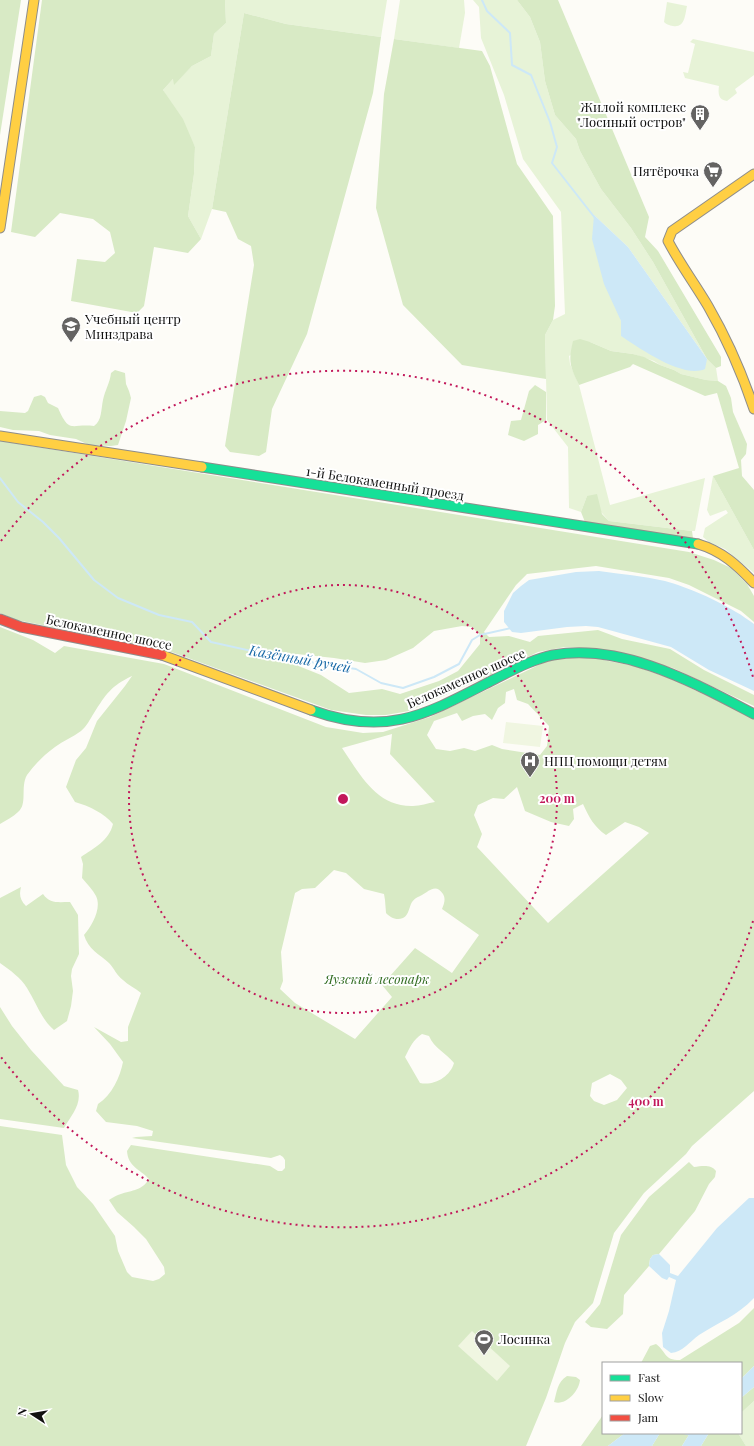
<svg xmlns="http://www.w3.org/2000/svg" width="754" height="1446" font-family="'Playfair Display',serif">
<style>
.green{fill:#e7f3d7;fill-rule:evenodd}
.forest{fill:#d8eac5;fill-rule:evenodd}
.pitch{fill:#f0f6e1}
.water{fill:#cde8f7}
.lines{fill:none;stroke-linecap:round;stroke-linejoin:round}
.stream{stroke:#cde8f7;stroke-width:2}
.fast-casing{stroke:#8e8d8b;stroke-width:11}
.slow-casing{stroke:#8e8d8b;stroke-width:11}
.jam-casing{stroke:#8e8d8b;stroke-width:11}
.fast{stroke:#16e098;stroke-width:9}
.slow{stroke:#ffcf43;stroke-width:9}
.jam{stroke:#f24e42;stroke-width:9}
.ring{fill:none;stroke:#c2185b;stroke-width:2;stroke-dasharray:2 4}
.labels{text-anchor:middle;stroke-width:4;stroke-linejoin:round;paint-order:stroke}
.poi-label{font-size:13px;fill:#111;stroke:#fff;text-anchor:start}
.street-label{font-size:13px;fill:#111;stroke:#fff}
.park-label{font-size:13px;font-style:italic;fill:#2f6b1f;stroke:#fff}
.water-label{font-size:14px;font-style:italic;fill:#1768a6;stroke:#fff}
.centre{fill:#c2185b;stroke:#fff;stroke-width:2}
.ring-label{font-size:12px;text-anchor:middle;font-weight:bold;fill:#c2185b;stroke:#fff;stroke-width:4;stroke-linejoin:round;paint-order:stroke}
</style>
<rect width="100%" height="100%" fill="#fdfcf7"/>
<g class="green">
<polygon points="225,0 387,0 381,37 286,24 244,13 212,209 201,239 188,216 194,174 195,147 163,90 174,78 174,84 192,66 211,56 214,34 226,23"/>
<polygon points="400,0 464,0 465,13 459,48 394,39"/>
<path d="M 473,0 L 517,0 L 530,17 L 540,42 L 545,81 L 555,115 L 576,139 L 580,151 L 601,189 L 631,228 L 653,262 L 707,359 L 716,368 L 718,381 L 706,380 L 681,374 L 674,370 L 660,365 L 654,361 L 633,354 L 611,351 L 590,342 L 569,356 L 570,364 L 579,385 L 610,505 L 705,478 L 695,531 L 692,531 L 609,521 L 587,496 L 581,512 L 569,508 L 568,447 L 547,420 L 545,335 L 553,320 L 565,314 L 561,212 L 523,159 L 504,95 L 481,38 L 479,7 ZM 594,215 L 628,247 L 707,359 L 621,336 L 621,321 Z"/>
<path d="M 667,2 L 687,6 C 685,15 685,28 673,26 C 669,25 667,25 664,22 Z"/>
<path d="M 693,39 L 754,52 L 754,75 L 735,89 L 737,93 L 727,101 C 718,100 718,93 719,86 L 685,78 L 683,72 L 688,73 L 695,44 L 690,42 Z"/>
<polygon points="713,476 754,550 754,573 725,549 709,542 703,537 705,528 728,513 726,510 710,516 707,510"/>
<polygon points="754,1401 754,1446 746,1446 738,1433 741,1433 741,1413"/>
</g>
<g class="forest">
<polygon points="0,0 21,0 0,135"/>
<polygon points="42,0 225,0 226,23 214,34 211,56 192,66 174,85 173,79 163,90 183,119 195,147 194,174 188,216 201,239 188,253 154,247 144,306 137,313 71,301 77,259 105,262 115,253 110,232 93,219 60,213 35,237 11,232"/>
<polygon points="517,0 558,0 649,217 645,237 658,251 721,357 721,366 716,368 707,359 653,262 631,228 601,189 580,151 576,139 555,115 545,81 540,42 530,17"/>
<polygon points="244,13 286,24 381,37 373,93 307,334 272,409 266,452 259,456 230,452 225,446 254,265 251,246 238,239 226,212 212,209"/>
<polygon points="394,39 482,51 490,66 517,164 553,216 555,306 553,320 545,335 546,379 462,365 403,305 376,208 384,94"/>
<path d="M 580,339 L 590,342 L 611,351 L 633,354 L 644,357 L 660,365 L 674,370 L 681,374 L 706,380 L 718,381 L 726,386 L 731,398 L 733,412 L 747,444 L 746,454 L 741,460 L 742,476 L 754,490 L 754,550 L 713,476 L 739,468 L 717,393 L 705,396 L 633,364 L 630,367 L 579,385 C 570,366 568,362 573,341 Z"/>
<path d="M 115,370 L 125,373 L 126,384 L 129,391 L 131,398 L 126,421 L 118,445 L 111,446 L 89,445 L 76,439 L 50,435 L 39,431 L 13,430 L 0,427 L 0,411 L 25,413 L 28,411 L 34,397 L 41,395 L 45,397 L 48,403 L 58,408 C 70,435 71,423 94,426 C 102,421 101,409 103,400 C 105,390 110,383 111,373 Z"/>
<polygon points="535,385 546,392 546,420 538,425 538,434 524,441 508,435 511,421 521,420 529,391"/>
<path d="M 0,441 L 689,552 L 714,560 L 731,568 L 747,584 L 754,596 L 754,622 L 741,611 L 689,585 L 669,578 L 596,566 L 527,574 L 516,585 L 484,632 L 489,637 L 509,636 L 530,642 L 538,636 L 598,630 L 622,639 L 670,649 L 704,670 L 754,695 L 754,706 L 673,668 L 600,649 L 565,647 L 538,652 L 497,672 L 409,711 L 386,715 L 366,715 L 331,710 L 166,650 L 17,620 L 0,613 ZM 462,626 L 472,627 L 480,635 L 480,644 L 458,671 L 439,681 L 400,694 L 382,689 L 349,693 L 321,675 L 301,667 L 293,659 L 297,654 L 334,658 L 365,663 L 386,660 L 413,648 L 434,631 Z"/>
<polygon points="597,494 602,514 609,521 692,531 693,538 688,539 585,522 581,512 587,496"/>
<path d="M 0,627 L 33,640 L 55,653 L 64,646 L 164,664 L 326,727 L 363,733 L 383,732 L 430,717 L 549,660 L 577,657 L 598,659 L 634,666 L 669,678 L 754,718 L 754,1091 L 692,1146 L 686,1154 L 644,1193 L 614,1233 L 593,1303 L 575,1322 L 565,1343 L 546,1398 L 526,1446 L 0,1446 L 0,1126 L 62,1135 L 66,1165 L 77,1187 L 93,1204 L 115,1236 L 118,1251 L 127,1272 L 132,1277 L 153,1281 L 159,1279 L 165,1274 L 164,1267 L 146,1239 L 134,1227 L 117,1212 L 109,1200 C 112,1198 115,1196 118,1195 C 130,1190 141,1192 149,1179 C 140,1169 128,1167 127,1151 L 131,1145 L 270,1166 L 278,1171 L 282,1171 L 285,1168 L 285,1160 L 283,1157 L 280,1155 L 271,1158 L 132,1138 L 136,1137 L 152,1136 L 153,1131 L 137,1126 L 106,1122 L 96,1111 L 98,1104 C 112,1095 120,1077 123,1062 L 110,1044 L 94,1027 L 121,1042 L 128,1041 L 128,1027 L 141,993 C 135,988 128,985 123,980 C 117,976 114,968 109,963 C 99,954 88,949 84,935 C 92,926 102,908 96,896 C 93,890 87,884 82,878 L 83,864 L 81,857 C 94,848 109,841 113,824 C 104,813 89,806 75,802 L 66,787 L 76,760 L 86,748 L 97,721 L 125,686 L 132,676 C 111,686 106,694 94,713 C 90,719 87,726 81,731 C 73,737 63,741 55,747 C 44,755 35,764 27,775 C 20,787 28,804 18,812 C 13,817 6,820 0,824 ZM 514,689 L 517,700 L 528,704 L 549,726 L 547,746 L 540,755 L 502,749 L 492,745 L 475,751 L 464,748 L 450,751 L 436,749 L 427,735 L 434,721 L 457,713 L 462,721 L 473,716 L 485,714 L 492,720 L 498,708 L 505,703 L 506,692 ZM 392,734 L 390,754 L 435,802 C 428,803 420,806 413,806 C 376,807 360,774 342,748 ZM 517,787 L 525,811 L 551,822 L 569,826 L 574,819 L 573,809 L 583,804 C 589,817 594,827 606,835 L 625,822 L 639,827 L 649,833 L 548,923 L 477,847 L 482,834 L 474,815 L 478,805 L 493,798 L 504,799 ZM 334,870 L 346,873 L 364,889 L 384,894 L 385,900 L 386,913 C 390,917 396,921 403,918 C 409,915 409,907 412,902 C 415,898 418,897 422,895 C 429,891 436,883 443,894 C 446,899 444,904 442,909 L 479,935 L 452,973 L 415,948 L 382,985 L 392,997 L 355,1039 L 295,1003 L 280,989 L 283,981 L 281,952 L 295,893 L 302,889 L 315,888 ZM 422,1034 L 429,1036 C 434,1048 446,1053 454,1063 C 450,1077 434,1086 420,1083 L 405,1057 C 410,1047 413,1040 422,1034 ZM 610,1074 L 621,1080 L 627,1088 L 617,1100 L 604,1105 L 594,1101 L 590,1096 L 592,1083 Z"/>
<path d="M 21,887 C 19,895 20,900 26,906 L 43,894 C 50,904 58,902 70,902 L 78,915 L 79,954 L 72,969 L 71,976 L 73,991 L 71,1006 L 67,1021 L 54,1030 C 41,1019 36,1002 27,988 C 21,978 10,970 0,963 L 0,898 Z"/>
<path d="M 0,1007 L 12,1026 L 31,1050 L 64,1086 L 78,1090 C 82,1104 71,1116 64,1128 L 0,1119 Z"/>
<path d="M 689,1162 L 694,1167 C 702,1166 711,1164 716,1171 L 715,1177 L 709,1184 L 695,1211 L 659,1254 L 653,1255 L 650,1259 L 649,1266 L 624,1295 L 623,1314 L 607,1329 L 591,1327 L 585,1322 L 600,1304 L 621,1235 L 649,1197 Z"/>
<path d="M 754,1308 L 754,1366 L 741,1379 L 741,1363 L 641,1363 L 650,1346 L 656,1344 C 667,1352 663,1360 680,1360 L 739,1323 Z"/>
<path d="M 567,1376 L 576,1377 L 580,1380 C 579,1391 566,1406 554,1402 C 557,1392 557,1382 567,1376 Z"/>
<polygon points="754,1387 754,1401 741,1413 741,1398"/>
<polygon points="603,1415 603,1433 625,1433 608,1446 581,1446"/>
<polygon points="660,1433 690,1433 682,1446 652,1446"/>
<polygon points="709,1433 738,1433 746,1446 701,1446"/>
</g>
<g class="pitch">
<polygon points="506,722 543,726 540,747 503,743"/>
<polygon points="472,1331 510,1366 497,1381 458,1346"/>
</g>
<g class="water">
<path d="M 594,215 L 628,247 L 707,359 L 705,369 C 683,379 639,348 621,336 L 621,321 L 604,284 L 592,239 Z"/>
<path d="M 599,571 C 621,574 643,576 665,581 C 687,587 717,600 736,612 C 742,615 748,620 754,624 L 754,691 L 709,670 L 671,647 L 598,627 L 586,626 L 567,627 L 521,633 L 512,632 L 504,622 L 504,611 L 513,593 L 521,586 L 529,580 L 576,572 Z"/>
<path d="M 749,1198 L 754,1198 L 754,1298 C 737,1316 719,1322 699,1335 C 689,1342 683,1352 671,1353 L 663,1347 L 662,1333 L 669,1311 L 676,1280 L 669,1277 L 667,1280 L 662,1278 L 649,1266 L 650,1259 L 653,1255 L 659,1254 L 670,1265 L 670,1273 L 678,1276 L 717,1228 Z"/>
<polygon points="754,1366 754,1387 741,1398 741,1379"/>
<polygon points="625,1433 660,1433 652,1446 608,1446"/>
<polygon points="690,1433 709,1433 701,1446 682,1446"/>
</g>
<g class="lines">
<g class="stream">
<polyline points="482,0 487,11 510,33 512,65 531,75 550,122 557,147 552,163 595,218"/>
<polyline points="0,478 18,502 43,522 59,538 94,580 118,598 159,615 192,622 211,642 278,657 356,669 381,683 403,688 434,677 459,664 472,640 480,635 511,628"/>
<polyline points="684,1433 691,1435"/>
</g>
<g class="fast-casing">
<g id="fast">
<polyline points="202,467 698,544"/>
<path d="M 311,710 C 388,738 427,714 495,679 C 513,670 533,659 553,655 C 624,643 694,683 754,714"/>
</g>
</g>
<g class="slow-casing">
<g id="slow">
<path d="M 754,174 L 672,231 L 668,241 C 680,264 695,284 708,306 C 727,339 742,373 754,409"/>
<polyline points="0,228 34,0"/>
<polyline points="0,436 202,467"/>
<path d="M 698,544 C 722,551 737,565 754,583"/>
<polyline points="162,655 311,710"/>
</g>
</g>
<g class="jam-casing">
<polyline id="jam" points="0,619 21,627 162,655"/>
</g>
<use href="#fast" class="fast"/>
<use href="#slow" class="slow"/>
<use href="#jam" class="jam"/>
</g>
<g class="ring">
<circle cx="343" cy="799" r="214"/>
<path d="M753 921A428 428 0 0 1 1 1057M1 541A428 428 0 0 1 753 677"/>
</g>
<defs>
<g id="building-pin" transform="scale(1)"><path d="M0 17L-7.5 6A9.5 9.5 0 1 1 7.5 6Z" fill="#646362" stroke="#fff"/><path d="M-4-6H4V6H1V3H-1V6H-4ZM-2.5-4.3h1.7v1.8h-1.7ZM.8-4.3h1.7v1.8H.8ZM-2.5-1h1.7V.8h-1.7ZM.8-1h1.7V.8H.8Z" fill="#fff"/></g>
<g id="supermarket-pin" transform="scale(1)"><path d="M0 17L-7.5 6A9.5 9.5 0 1 1 7.5 6Z" fill="#646362" stroke="#fff"/><path d="M-6-5.5h2.5l.6 2H6L4.5 2H-2.5L-4.4-4H-6ZM-1.5 3.2a1.3 1.3 0 1 0 .1 0ZM3 3.2a1.3 1.3 0 1 0 .1 0Z" fill="#fff"/></g>
<g id="university-pin" transform="scale(1)"><path d="M0 17L-7.5 6A9.5 9.5 0 1 1 7.5 6Z" fill="#646362" stroke="#fff"/><path d="M0-5L7-2L0 1L-7-2ZM-4 1L0 2.5L4 1V4Q0 6-4 4Z" fill="#fff"/></g>
<g id="hospital-pin" transform="scale(1)"><path d="M0 17L-7.5 6A9.5 9.5 0 1 1 7.5 6Z" fill="#646362" stroke="#fff"/><path d="M-5-5h3v3.5h4V-5h3V5h-3V1.5h-4V5h-3Z" fill="#fff"/></g>
<g id="stadium-pin" transform="scale(1)"><path d="M0 17L-7.5 6A9.5 9.5 0 1 1 7.5 6Z" fill="#646362" stroke="#fff"/><path d="M0-5a6.5 5 0 1 0 0 10a6.5 5 0 1 0 0-10ZM-3.5-1.8h7v3.6h-7Z" fill="#fff"/></g>
</defs>
<g fill-rule="evenodd">
<use href="#building-pin" x="700" y="114"/>
<use href="#supermarket-pin" x="713" y="171"/>
<use href="#university-pin" x="71" y="326"/>
<use href="#hospital-pin" x="530" y="761"/>
<use href="#stadium-pin" x="484" y="1339"/>
</g>
<g class="labels">
<g class="poi-label">
<text x="686" y="112" text-anchor="end">Жилой комплекс<tspan x="686" dy="15">"Лосиный остров"</tspan></text>
<text x="699" y="176" text-anchor="end">Пятёрочка</text>
<text x="85" y="324">Учебный центр<tspan x="85" dy="15">Минздрава</tspan></text>
<text x="544" y="766">НПЦ помощи детям</text>
<text x="498" y="1344">Лосинка</text>
</g>
<g class="street-label">
<text transform="translate(385 483) rotate(9)" y="5">1-й Белокаменный проезд</text>
<text transform="translate(109 632) rotate(12)" y="5">Белокаменное шоссе</text>
<text transform="translate(466 678) rotate(-24)" y="5">Белокаменное шоссе</text>
</g>
<g class="park-label">
<text x="377" y="984">Яузский лесопарк</text>
</g>
<g class="water-label">
<text transform="translate(300 659) rotate(10)" y="5">Казённый ручей</text>
</g>
</g>
<circle cx="343" cy="799" r="6" class="centre"/>
<g class="ring-label">
<text x="557" y="803">200 m</text>
<text x="646" y="1106">400 m</text>
</g>
<rect x="602" y="1362" width="140" height="72" fill="#ffffff" stroke="#a0a0a0"/>
<rect x="610" y="1375" width="20" height="6" fill="#16e098" stroke="#a0a0a0"/>
<text x="638" y="1382" font-size="12" fill="#111111">Fast</text>
<rect x="610" y="1395" width="20" height="6" fill="#ffcf43" stroke="#a0a0a0"/>
<text x="638" y="1402" font-size="12" fill="#111111">Slow</text>
<rect x="610" y="1415" width="20" height="6" fill="#f24e42" stroke="#a0a0a0"/>
<text x="638" y="1422" font-size="12" fill="#111111">Jam</text>
<g transform="translate(32 1414) rotate(282)" stroke="#ffffff" stroke-width="3" paint-order="stroke">
<path d="M0-3L7 15L0 10L-7 15Z" fill="#111111"/>
<text y="-6" font-size="11" font-weight="bold" text-anchor="middle" fill="#111111">N</text>
</g>
</svg>
